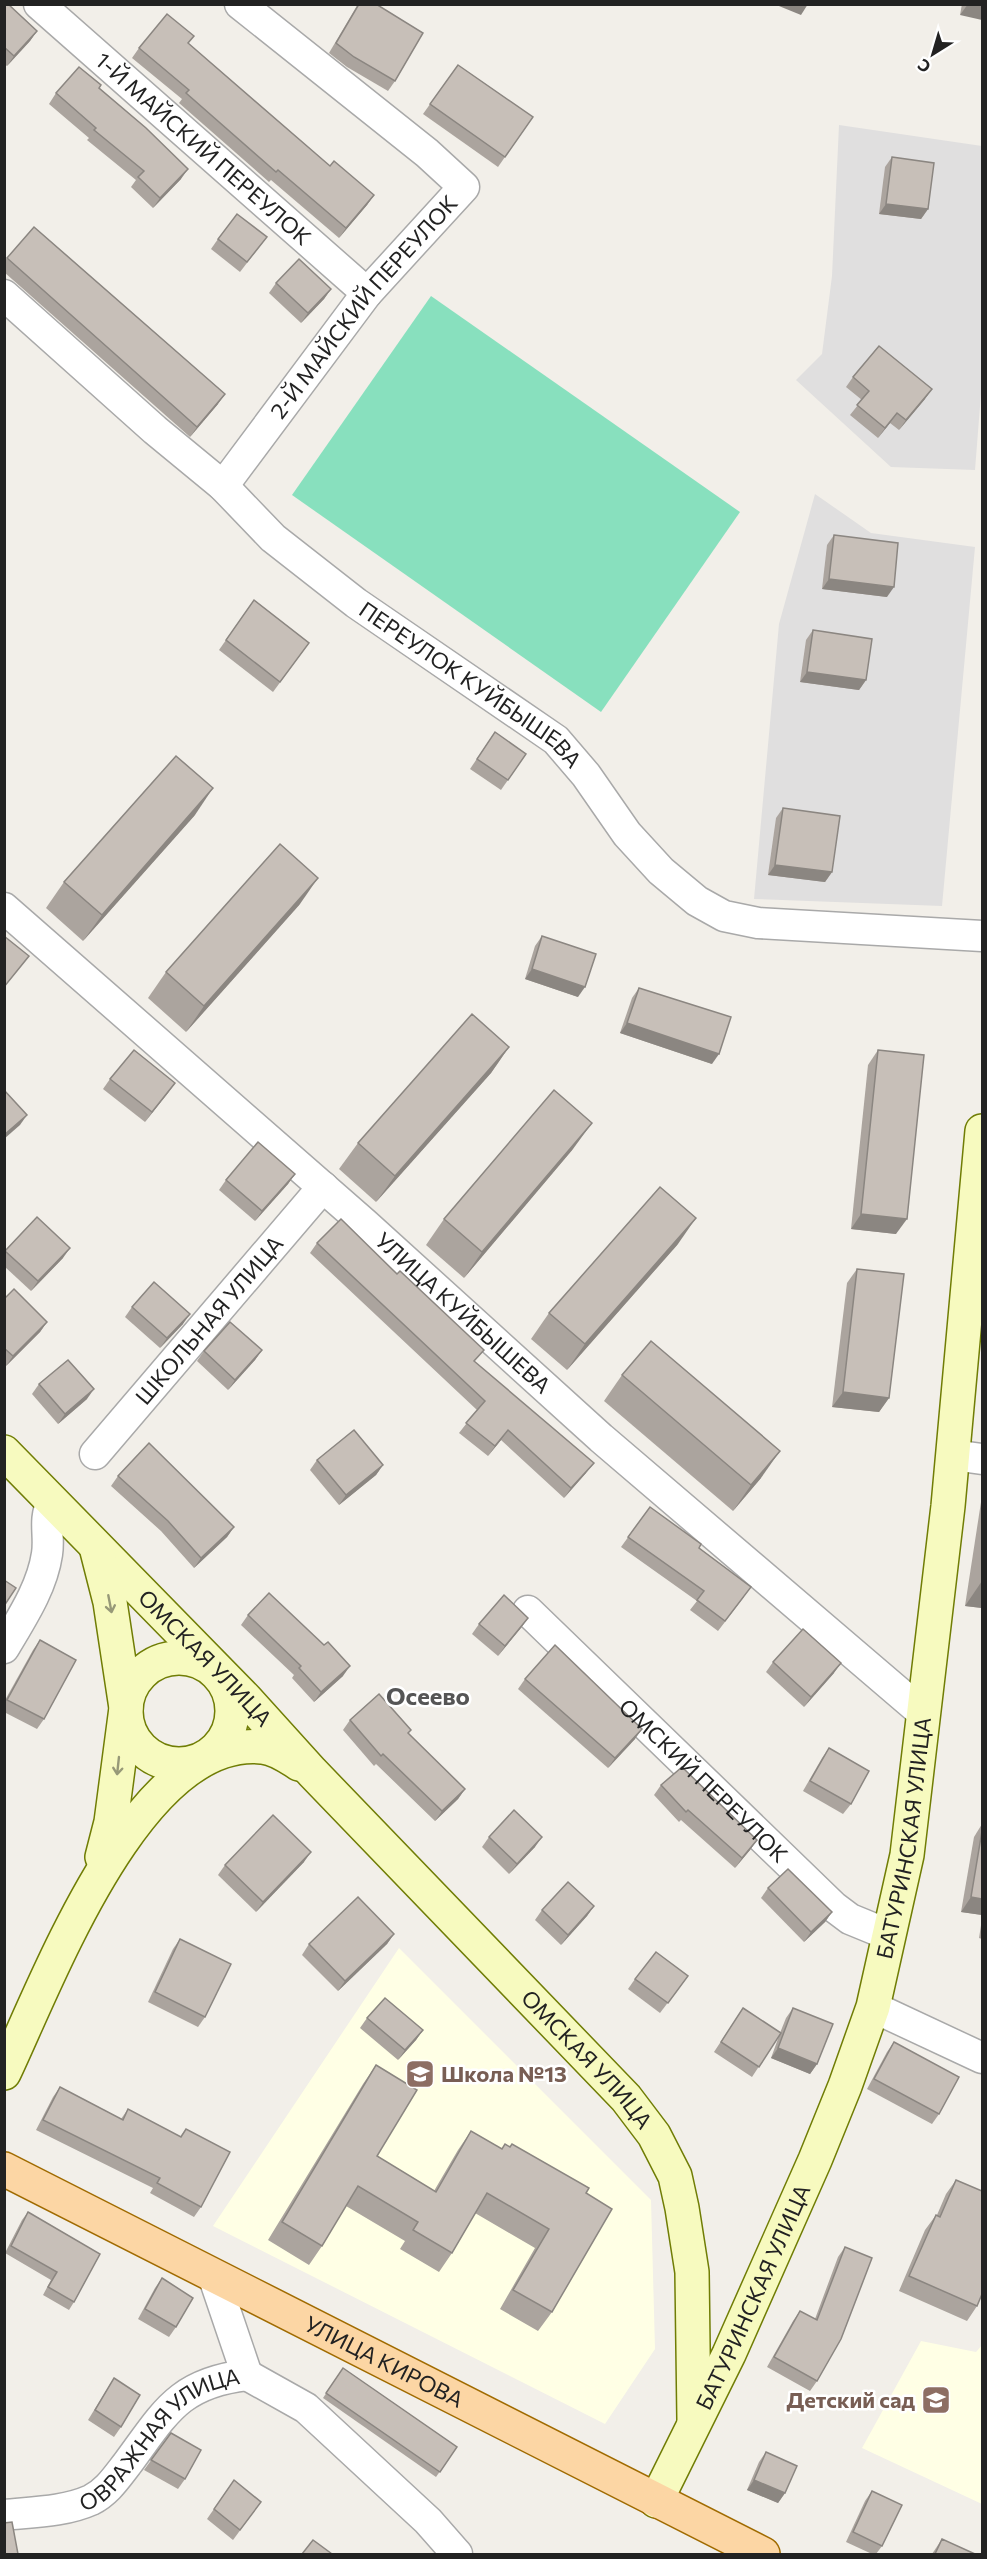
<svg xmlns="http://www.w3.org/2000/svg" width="987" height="2559" font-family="Commissioner,sans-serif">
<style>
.residential{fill:#e0dfdf}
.education{fill:#ffffe5}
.pitch{fill:#88e0be}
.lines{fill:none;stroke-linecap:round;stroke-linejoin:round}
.street-casing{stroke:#a9a9a9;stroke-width:33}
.secondary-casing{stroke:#707d05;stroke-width:36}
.primary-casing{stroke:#a06b00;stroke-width:36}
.street{stroke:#fff;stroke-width:30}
.secondary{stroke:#f7fabf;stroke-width:33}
.primary{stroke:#fcd6a4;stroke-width:33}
.wall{fill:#aba49e}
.shaded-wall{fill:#8b8681}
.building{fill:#c7bfb8;stroke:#8b8681;stroke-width:1.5}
.oneway{stroke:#979978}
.labels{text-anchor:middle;stroke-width:5;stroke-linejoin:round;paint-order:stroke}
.street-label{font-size:22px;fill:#222;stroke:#fff}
.education-label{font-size:22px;font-weight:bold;fill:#785e54;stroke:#fff;text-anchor:start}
.neighbourhood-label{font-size:24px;font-weight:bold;fill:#555;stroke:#fff}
</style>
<rect width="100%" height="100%" fill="#f2efe9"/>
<g class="residential">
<polygon points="839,125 982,146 982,381 975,470 891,467 796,380 822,354 832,276"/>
<polygon points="815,494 871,533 975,547 942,906 754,899 779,624"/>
</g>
<g class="education">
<polygon points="399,1948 651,2200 655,2349 605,2424 213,2226"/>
<polygon points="921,2341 976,2352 982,2345 982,2504 862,2448"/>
</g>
<polygon class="pitch" points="431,296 740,512 601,712 292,495"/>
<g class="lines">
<g class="street-casing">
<g id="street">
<path id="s1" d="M 39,4 L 367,293"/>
<path id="s2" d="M 4,295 L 155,430 L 223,486 L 273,538 L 356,603 L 556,740 L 586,775 L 627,834 L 661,871 L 697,901 L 724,916 L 758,923 L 982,936"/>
<path id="s3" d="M 223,486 L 367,293 L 464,187 L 427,153 L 240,4"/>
<path id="s4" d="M 4,908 L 365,1224 L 601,1438 L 924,1714"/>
<path id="s5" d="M 95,1454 L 323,1187"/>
<polyline points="953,1455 982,1459"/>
<path id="s6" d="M 528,1611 L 834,1907 L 850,1919 L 889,1935"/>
<path d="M 4,1648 C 21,1619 42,1588 47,1554 C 50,1536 43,1520 52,1503"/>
<polyline points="873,2007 982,2058"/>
<polyline points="247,2375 306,2408 428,2521 457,2554"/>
<path id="s7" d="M 4,2515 C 33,2512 64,2512 91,2500 C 107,2492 116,2478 127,2464 C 165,2413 178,2383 247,2375 L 213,2275"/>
</g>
</g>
<g class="secondary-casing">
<g id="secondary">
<path id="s8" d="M 4,1452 L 246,1699 L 312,1772 L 626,2098 L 654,2135 L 675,2176 L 682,2208 L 692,2272 L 694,2420"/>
<polyline points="97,1551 110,1602 126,1708 111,1822 102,1857"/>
<circle cx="179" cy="1711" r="53"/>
<path d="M 4,2073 C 47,1983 138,1734 262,1747 C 276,1748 288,1757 299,1764"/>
<path id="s9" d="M 656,2501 L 729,2354 L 815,2160 L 845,2086 L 873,2007 L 907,1855 L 948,1506 L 982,1131"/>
</g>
</g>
<g class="primary-casing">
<g id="primary">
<path id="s10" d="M 4,2169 L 763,2554"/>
</g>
</g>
<use href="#street" class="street"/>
<use href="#secondary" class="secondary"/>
<use href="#primary" class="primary"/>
</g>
<g class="wall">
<polygon points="4,4 37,31 30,41 7,66 4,64"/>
<polygon points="358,4 376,4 395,81 388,91 347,67 329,53"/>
<polygon points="962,4 982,4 960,15"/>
<polygon points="189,44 330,166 374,195 367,205 339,238 271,180 269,182 179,103 182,99 132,58 139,48"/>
<polygon points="458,65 533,117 498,167 423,114"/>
<polygon points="99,88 181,179 153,208 131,187 136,180 87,140 89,138 49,104 56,93"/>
<polygon points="892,157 928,209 921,219 879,214 885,167"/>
<polygon points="267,237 240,272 211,249 218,239"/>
<polygon points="7,258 218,404 190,437 4,272 4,261"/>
<polygon points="276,283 331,289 324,299 301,323 269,293"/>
<polygon points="853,377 925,399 899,430 890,423 878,438 850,415 862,400 846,387"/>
<polygon points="834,535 887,597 822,589 827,545"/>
<polygon points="254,600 309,643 273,692 219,650"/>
<polygon points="813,630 866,680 859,690 800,682 806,640"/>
<polygon points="495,732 526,754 501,790 470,769"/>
<polygon points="783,808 832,872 825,882 768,875 776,818"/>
<polygon points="195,815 83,941 46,908 64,882"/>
<polygon points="300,904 186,1032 148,998 166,972"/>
<polygon points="542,936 578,997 525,979 535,946"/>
<polygon points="639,988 712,1064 620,1033 632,998"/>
<polygon points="509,1047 491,1073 376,1202 339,1169 358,1143"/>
<polygon points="878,1050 896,1234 851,1229 868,1065"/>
<polygon points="110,1079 175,1083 145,1122 103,1089"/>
<polygon points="573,1149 464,1278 426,1245 444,1219"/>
<polygon points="295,1174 288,1184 255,1221 219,1190 226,1180"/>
<polygon points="37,1217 63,1258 31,1291 4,1266 4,1252"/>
<polygon points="317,1243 475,1362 586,1473 564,1498 501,1440 488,1456 459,1433 477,1410 310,1253"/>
<polygon points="678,1244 567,1370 531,1339 549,1313"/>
<polygon points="857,1269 889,1398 879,1412 832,1407 847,1283"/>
<polygon points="4,1299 47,1322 40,1332 6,1366 4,1365"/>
<polygon points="132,1307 183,1324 160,1348 125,1317"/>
<polygon points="262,1350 255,1360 228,1390 197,1361 204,1351"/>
<polygon points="622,1375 761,1478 733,1511 604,1401"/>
<polygon points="39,1384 87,1399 58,1424 32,1394"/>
<polygon points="317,1460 383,1465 376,1475 339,1505 310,1470"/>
<polygon points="118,1476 234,1527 227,1537 194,1568 161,1531 111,1486"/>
<polygon points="982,1500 982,1608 965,1606 981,1502"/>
<polygon points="650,1507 744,1597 718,1631 690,1610 697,1601 621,1547"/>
<polygon points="248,1615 324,1645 343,1676 314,1702 292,1678 294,1675 241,1625"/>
<polygon points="528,1618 498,1656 472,1634 479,1624"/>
<polygon points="40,1640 44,1719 37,1729 4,1712 4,1702 33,1650"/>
<polygon points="773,1662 834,1673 804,1707 766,1672"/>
<polygon points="525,1679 635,1739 608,1768 518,1689"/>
<polygon points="350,1720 408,1733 465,1789 458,1799 435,1821 376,1764 374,1766 343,1730"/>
<polygon points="829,1748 851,1804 843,1814 803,1791 822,1758"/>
<polygon points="661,1785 757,1840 750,1850 735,1868 681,1820 679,1822 654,1795"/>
<polygon points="982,1824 982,1915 961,1912 974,1837"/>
<polygon points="489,1837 535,1847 509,1874 482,1847"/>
<polygon points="304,1862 256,1912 218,1875 225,1865"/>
<polygon points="768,1888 832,1912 825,1922 804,1942 761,1898"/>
<polygon points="594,1906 587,1916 561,1945 535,1920 542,1910"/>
<polygon points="982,1919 982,1939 979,1938"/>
<polygon points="394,1934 387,1944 338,1991 302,1955 309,1944"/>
<polygon points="180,1939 205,2017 198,2027 148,2002 173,1949"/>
<polygon points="688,1976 660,2013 628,1989 635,1979"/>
<polygon points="743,2008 780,2033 786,2018 793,2008 817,2064 810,2074 771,2058 779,2036 752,2077 714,2052"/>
<polygon points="367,2018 423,2030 416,2040 398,2060 360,2028"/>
<polygon points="894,2042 939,2114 932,2124 867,2089 887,2052"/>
<polygon points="376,2065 377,2156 434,2191 458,2150 471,2131 502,2149 505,2144 586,2193 552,2312 538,2331 500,2309 535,2248 475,2213 452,2253 439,2272 400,2249 405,2241 346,2206 322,2246 309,2265 268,2240 363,2084"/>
<polygon points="60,2087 121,2119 128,2109 180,2137 186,2129 201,2207 194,2217 150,2193 153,2188 36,2130 53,2097"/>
<polygon points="956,2180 977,2306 967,2321 899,2291 925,2230 936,2215 937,2215 946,2194"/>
<polygon points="28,2212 74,2302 69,2310 43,2295 51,2280 5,2253 22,2220"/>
<polygon points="845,2247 817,2381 810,2391 767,2367 793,2321 800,2311 815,2319 838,2257"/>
<polygon points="162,2278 176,2327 169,2337 138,2319 155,2288"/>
<polygon points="343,2368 457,2447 436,2477 323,2398"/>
<polygon points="114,2378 121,2427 114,2437 88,2420"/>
<polygon points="171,2433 185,2479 178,2489 144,2470"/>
<polygon points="766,2452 785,2493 778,2503 747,2490 759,2462"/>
<polygon points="234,2480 261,2502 233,2540 207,2519"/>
<polygon points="872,2491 882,2546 876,2554 872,2554 846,2542 865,2501"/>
<polygon points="942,2539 975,2554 932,2554"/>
</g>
<g class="shaded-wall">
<polygon points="774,4 808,4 801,15"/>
<polygon points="968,4 982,4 982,20 960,15"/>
<polygon points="37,31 30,41 7,66 14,56"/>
<polygon points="188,169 181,179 153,208 160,198"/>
<polygon points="374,195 367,205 339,238 346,228"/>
<polygon points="886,204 928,209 921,219 879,214"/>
<polygon points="331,289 324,299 301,323 308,313"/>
<polygon points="932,389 925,399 899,430 906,420"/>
<polygon points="225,394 218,404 190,437 197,427"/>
<polygon points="897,413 890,423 878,438 885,428"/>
<polygon points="829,579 894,587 887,597 822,589"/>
<polygon points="807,672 866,680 859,690 800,682"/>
<polygon points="213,788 195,815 83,941 102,915"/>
<polygon points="775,865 832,872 825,882 768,875"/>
<polygon points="318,878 300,904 186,1032 204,1006"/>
<polygon points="532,969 585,987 578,997 525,979"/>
<polygon points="627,1023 719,1054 712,1064 620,1033"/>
<polygon points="509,1047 491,1073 376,1202 395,1176"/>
<polygon points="175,1083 168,1093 145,1122 152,1112"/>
<polygon points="27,1115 20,1125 4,1139 4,1135"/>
<polygon points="592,1123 573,1149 464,1278 482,1252"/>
<polygon points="295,1174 288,1184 255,1221 262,1211"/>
<polygon points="861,1214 907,1219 896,1234 851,1229"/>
<polygon points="696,1218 678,1244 567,1370 585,1344"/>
<polygon points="70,1248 63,1258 31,1291 38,1281"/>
<polygon points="190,1314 183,1324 160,1348 167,1338"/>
<polygon points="47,1322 40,1332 6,1366 13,1356"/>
<polygon points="262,1350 255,1360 228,1390 235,1380"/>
<polygon points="94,1389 87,1399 58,1424 65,1414"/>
<polygon points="843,1392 889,1398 879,1412 832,1407"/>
<polygon points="508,1430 501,1440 488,1456 495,1446"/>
<polygon points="780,1451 761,1478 733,1511 751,1485"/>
<polygon points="594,1463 586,1473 564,1498 571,1488"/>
<polygon points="383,1465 376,1475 339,1505 346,1495"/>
<polygon points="234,1527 227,1537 194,1568 201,1558"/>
<polygon points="982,1581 982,1608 965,1606"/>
<polygon points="528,1618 521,1628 498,1656 505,1646"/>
<polygon points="841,1663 834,1673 804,1707 811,1697"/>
<polygon points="350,1666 343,1676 314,1702 321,1692"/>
<polygon points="642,1729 635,1739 608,1768 615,1758"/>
<polygon points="465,1789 458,1799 435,1821 442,1811"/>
<polygon points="542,1837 535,1847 509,1874 517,1864"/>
<polygon points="757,1840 750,1850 735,1868 742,1858"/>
<polygon points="311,1852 304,1862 256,1912 263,1902"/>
<polygon points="971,1897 982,1899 982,1915 961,1912"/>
<polygon points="594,1906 587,1916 561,1945 568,1935"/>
<polygon points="832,1912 825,1922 804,1942 811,1932"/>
<polygon points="394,1934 387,1944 338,1991 345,1981"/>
<polygon points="423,2030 416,2040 398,2060 405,2050"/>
<polygon points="778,2048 817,2064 810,2074 771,2058"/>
<polygon points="754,2480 785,2493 778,2503 747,2490"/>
</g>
<g class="building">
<polygon points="4,4 8,4 37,31 14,56 4,47"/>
<polygon points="359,4 376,4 423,33 395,81 354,57 336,43"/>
<polygon points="167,14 194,36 188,43 330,166 334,161 374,195 346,228 278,170 276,172 186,93 189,90 139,48"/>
<polygon points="458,65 533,117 505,157 430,104"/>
<polygon points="79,67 101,85 99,88 146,128 188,169 160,198 138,177 144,171 94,130 96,128 56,93"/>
<polygon points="892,157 934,163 928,209 886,204"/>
<polygon points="237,214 267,237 247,262 218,239"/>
<polygon points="34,227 225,394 197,427 7,258"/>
<polygon points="299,259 331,289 308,313 276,283"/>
<polygon points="879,346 932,389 906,420 897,413 885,428 857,405 869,391 853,377"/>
<polygon points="834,535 898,543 894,587 829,579"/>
<polygon points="254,600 309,643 280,682 226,640"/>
<polygon points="813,630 872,639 866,680 807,672"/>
<polygon points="495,732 526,754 508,780 477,759"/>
<polygon points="176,756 213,788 102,915 64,882"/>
<polygon points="783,808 840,816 832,872 775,865"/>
<polygon points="280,844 318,878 204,1006 166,972"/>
<polygon points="4,936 29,956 4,987"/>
<polygon points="542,936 596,954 585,987 532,969"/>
<polygon points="639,988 731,1017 719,1054 627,1023"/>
<polygon points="472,1014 509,1047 395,1176 358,1143"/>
<polygon points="134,1050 175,1083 152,1112 110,1079"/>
<polygon points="878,1050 924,1055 907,1219 861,1214"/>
<polygon points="4,1090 27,1115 4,1135"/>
<polygon points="554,1090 592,1123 482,1252 444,1219"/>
<polygon points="258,1142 295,1174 262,1211 226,1180"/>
<polygon points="660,1187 696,1218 585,1344 549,1313"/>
<polygon points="37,1217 70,1248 38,1281 5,1251"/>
<polygon points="341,1219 397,1274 400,1271 484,1350 474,1361 594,1463 571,1488 508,1430 495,1446 466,1423 485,1401 317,1243"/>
<polygon points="857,1269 904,1274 889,1398 843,1392"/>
<polygon points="154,1282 190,1314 167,1338 132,1307"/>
<polygon points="14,1289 47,1322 13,1356 4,1348 4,1299"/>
<polygon points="230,1322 262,1350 235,1380 204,1351"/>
<polygon points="651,1341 780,1451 751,1485 622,1375"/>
<polygon points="68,1360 94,1389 65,1414 39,1384"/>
<polygon points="354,1430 383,1465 346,1495 317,1460"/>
<polygon points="149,1443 234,1527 201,1558 168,1521 118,1476"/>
<polygon points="650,1507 701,1544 699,1548 751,1587 725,1621 697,1600 704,1591 628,1537"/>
<polygon points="4,1580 16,1588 4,1606"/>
<polygon points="269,1593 324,1645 328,1642 350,1666 321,1692 299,1668 301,1666 248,1615"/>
<polygon points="504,1595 528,1618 505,1646 479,1624"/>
<polygon points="803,1629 841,1663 811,1697 773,1662"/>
<polygon points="40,1640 76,1660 44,1719 7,1700"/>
<polygon points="555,1645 642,1729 615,1758 525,1679"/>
<polygon points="379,1694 411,1730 408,1733 465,1789 442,1811 383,1754 381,1756 350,1720"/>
<polygon points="829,1748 869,1771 851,1804 810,1781"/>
<polygon points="682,1767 757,1840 742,1858 688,1810 686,1812 661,1785"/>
<polygon points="514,1810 542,1837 517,1864 489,1837"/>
<polygon points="273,1815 311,1852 263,1902 225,1865"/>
<polygon points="982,1831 982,1899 971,1897"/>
<polygon points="788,1869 832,1912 811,1932 768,1888"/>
<polygon points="568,1882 594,1906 568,1935 542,1910"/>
<polygon points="358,1897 394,1934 345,1981 309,1944"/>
<polygon points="180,1939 231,1964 205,2017 155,1992"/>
<polygon points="656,1952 688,1976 668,2003 635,1979"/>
<polygon points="385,1998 423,2030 405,2050 367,2018"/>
<polygon points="743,2008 781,2033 759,2067 721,2042"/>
<polygon points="793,2008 833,2024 817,2064 778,2048"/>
<polygon points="894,2042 959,2077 939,2114 874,2079"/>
<polygon points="376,2065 417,2090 377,2156 436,2192 471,2131 502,2149 505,2144 510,2147 512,2144 589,2188 586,2193 612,2209 552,2312 513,2290 549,2229 487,2193 452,2253 413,2230 418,2222 358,2186 322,2246 282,2222"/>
<polygon points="60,2087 123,2120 128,2109 181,2137 186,2129 230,2152 201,2207 157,2183 160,2178 43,2120"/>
<polygon points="956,2180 982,2191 982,2294 977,2306 909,2276 936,2215 940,2217"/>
<polygon points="28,2212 100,2254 74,2302 48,2287 57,2272 11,2246"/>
<polygon points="845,2247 872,2258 841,2339 817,2381 774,2357 800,2311 817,2320"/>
<polygon points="162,2278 193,2298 176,2327 145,2309"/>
<polygon points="343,2368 457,2447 440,2472 326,2393"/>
<polygon points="114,2378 140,2395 121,2427 95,2410"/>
<polygon points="171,2433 201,2450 185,2479 151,2460"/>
<polygon points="766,2452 797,2466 785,2493 754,2480"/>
<polygon points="234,2480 261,2502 240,2530 214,2509"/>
<polygon points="872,2491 902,2505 882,2546 853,2532"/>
<polygon points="12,2522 18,2554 4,2554 4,2523"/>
<polygon points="942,2539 975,2554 935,2554"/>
<polygon points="313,2540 332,2554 302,2554"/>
</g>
<defs><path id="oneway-shaft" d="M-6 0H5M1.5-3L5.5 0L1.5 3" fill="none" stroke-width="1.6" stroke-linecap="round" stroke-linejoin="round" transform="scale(1.5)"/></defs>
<g class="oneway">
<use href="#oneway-shaft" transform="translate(110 1604) rotate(79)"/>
<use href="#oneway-shaft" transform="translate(118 1766) rotate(96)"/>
</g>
<defs>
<g id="school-square" transform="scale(1.5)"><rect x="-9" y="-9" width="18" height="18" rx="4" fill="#8d6e63" stroke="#fff"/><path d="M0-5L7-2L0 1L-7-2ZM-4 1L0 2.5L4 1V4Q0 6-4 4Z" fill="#fff"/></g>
</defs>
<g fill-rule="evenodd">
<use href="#school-square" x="420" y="2074"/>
<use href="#school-square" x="936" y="2400"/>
</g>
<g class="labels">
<g class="street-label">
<text dy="8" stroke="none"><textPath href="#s1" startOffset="219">1-Й МАЙСКИЙ ПЕРЕУЛОК</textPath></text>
<text dy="8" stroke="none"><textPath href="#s3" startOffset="228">2-Й МАЙСКИЙ ПЕРЕУЛОК</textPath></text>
<text dy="8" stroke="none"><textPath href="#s2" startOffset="609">ПЕРЕУЛОК КУЙБЫШЕВА</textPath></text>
<text dy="8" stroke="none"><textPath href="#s4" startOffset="612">УЛИЦА КУЙБЫШЕВА</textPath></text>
<text dy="8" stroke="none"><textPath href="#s5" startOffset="176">ШКОЛЬНАЯ УЛИЦА</textPath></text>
<text dy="8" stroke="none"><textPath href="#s8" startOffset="288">ОМСКАЯ УЛИЦА</textPath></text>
<text dy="8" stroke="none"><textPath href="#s6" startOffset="244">ОМСКИЙ ПЕРЕУЛОК</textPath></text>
<text dy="8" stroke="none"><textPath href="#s9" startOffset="712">БАТУРИНСКАЯ УЛИЦА</textPath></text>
<text dy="8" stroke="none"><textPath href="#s8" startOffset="842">ОМСКАЯ УЛИЦА</textPath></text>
<text dy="8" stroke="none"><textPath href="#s9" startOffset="226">БАТУРИНСКАЯ УЛИЦА</textPath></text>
<text dy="8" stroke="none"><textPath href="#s10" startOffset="426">УЛИЦА КИРОВА</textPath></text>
<text dy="8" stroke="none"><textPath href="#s7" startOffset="183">ОВРАЖНАЯ УЛИЦА</textPath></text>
</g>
<g class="education-label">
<text x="441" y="2082">Школа №13</text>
<text x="915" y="2408" text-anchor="end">Детский сад</text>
</g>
<g class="neighbourhood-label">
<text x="428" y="1705">Осеево</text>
</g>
</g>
<rect width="987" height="2559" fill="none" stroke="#222222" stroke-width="12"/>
<g transform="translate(933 54) rotate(217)" stroke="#ffffff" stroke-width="4.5" paint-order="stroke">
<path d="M0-4.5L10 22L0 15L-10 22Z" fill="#222222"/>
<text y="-9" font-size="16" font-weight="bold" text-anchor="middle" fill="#222222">С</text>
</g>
</svg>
